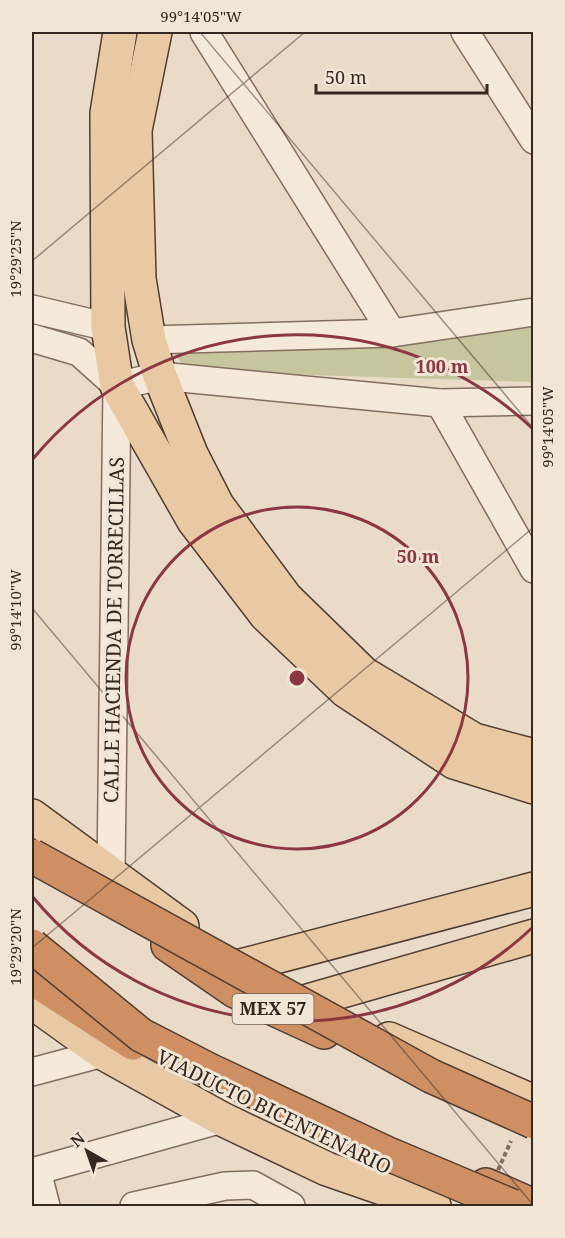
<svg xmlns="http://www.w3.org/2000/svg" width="565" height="1238" font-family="'Noto Serif',serif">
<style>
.green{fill:#c6c59d}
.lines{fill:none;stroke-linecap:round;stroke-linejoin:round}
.minor-casing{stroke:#836d5f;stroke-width:30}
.major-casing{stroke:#513d32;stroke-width:36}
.highway-casing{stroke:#513d32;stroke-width:36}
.minor{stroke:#f5e9da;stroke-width:27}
.major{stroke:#e8c9a4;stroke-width:33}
.highway{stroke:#ce9063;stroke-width:33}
.highway-bridge-casing{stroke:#513d32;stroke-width:36;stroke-linecap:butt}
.path-bridge{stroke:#836d5f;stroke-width:4;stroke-dasharray:4.5 3;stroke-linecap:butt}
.highway-bridge{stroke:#ce9063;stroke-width:33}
.ticks{fill:none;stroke:#352821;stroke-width:1.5;stroke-opacity:0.45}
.ring{fill:none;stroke:#8b3642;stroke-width:3}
.labels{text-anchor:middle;stroke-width:6;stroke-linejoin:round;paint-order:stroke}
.shield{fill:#f1e6d6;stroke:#6d6157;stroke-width:1.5}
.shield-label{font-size:18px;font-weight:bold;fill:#352821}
.street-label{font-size:20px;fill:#352821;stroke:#f1e6d6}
.centre{fill:#8b3642;stroke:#f1e6d6;stroke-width:3}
.ring-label{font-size:18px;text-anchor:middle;font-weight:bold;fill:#8b3642;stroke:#f1e6d6;stroke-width:6;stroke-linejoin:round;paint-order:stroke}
.neatline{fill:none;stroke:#352821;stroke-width:2}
.ticks-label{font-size:15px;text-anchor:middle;fill:#352821}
</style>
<rect width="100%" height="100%" fill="#e9dbc8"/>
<polygon class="green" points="533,322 533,382 187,371 163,337"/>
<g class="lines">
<g class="minor-casing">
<g id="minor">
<polyline points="204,32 392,333"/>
<polyline points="465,32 534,140"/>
<polyline points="32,309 108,327"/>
<polyline points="32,338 79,352 117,386"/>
<polyline points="149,340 392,333 534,312"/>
<polyline points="117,386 160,376 440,403 534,401"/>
<polyline points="440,403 534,569"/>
<polyline points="111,874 117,386"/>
<polyline points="32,1072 103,1053"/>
<polyline points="37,1171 46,1206"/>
<polyline points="32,1172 222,1119"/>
<polyline points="134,1206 225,1186 253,1185 291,1206"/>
</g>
</g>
<g class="major-casing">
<g id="major">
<polyline points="120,32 107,113 108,327 117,386 194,521 266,615 346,691 454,762 534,787"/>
<polyline points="155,32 135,130 139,279 149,340 160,376 191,454 217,505 286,598 364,674 474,740 534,756"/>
<polyline points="32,816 182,926"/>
<polyline points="237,967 534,889"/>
<polyline points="32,1002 103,1053 222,1119 327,1169 434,1206"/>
<polyline points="304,1002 534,936"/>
<polyline points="389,1039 534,1102"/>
</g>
</g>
<g class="highway-casing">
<g id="highway">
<polyline points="168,945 235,991 324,1032"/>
<polyline points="32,978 133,1043"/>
<polyline points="486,1185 534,1206"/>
</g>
</g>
<use href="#minor" class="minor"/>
<use href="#major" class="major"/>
<use href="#highway" class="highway"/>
<g class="highway-bridge-casing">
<g id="highway-bridge">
<polyline points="32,856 431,1076 534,1122"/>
<polyline points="32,946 141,1035 209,1070 386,1153 512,1206"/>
</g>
</g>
<polyline class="path-bridge" points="498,1170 511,1141"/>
<use href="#highway-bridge" class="highway-bridge"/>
</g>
<path class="ticks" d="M 200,32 L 534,429M 32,261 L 305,32M 32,608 L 534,1206M 32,948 L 534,527"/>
<g class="ring">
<circle cx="297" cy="678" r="171"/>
<path d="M533 927A343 343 0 0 1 32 896M32 460A343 343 0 0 1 533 429"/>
</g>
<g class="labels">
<rect class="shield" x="232.5" y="994" width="81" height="30" rx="4.5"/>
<g class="shield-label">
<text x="273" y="1015">MEX 57</text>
</g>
<g class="street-label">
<text transform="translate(114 630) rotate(-89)" y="7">CALLE HACIENDA DE TORRECILLAS</text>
<text transform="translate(274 1112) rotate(26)" y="7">VIADUCTO BICENTENARIO</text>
</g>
</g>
<circle cx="297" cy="678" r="9" class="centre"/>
<g class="ring-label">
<text x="442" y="373">100 m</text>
<text x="418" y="563">50 m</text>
</g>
<rect width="565" height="1238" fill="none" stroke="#f1e6d6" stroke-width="66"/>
<g transform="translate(87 1151) rotate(320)" stroke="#f1e6d6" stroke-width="4.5" paint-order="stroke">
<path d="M0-4.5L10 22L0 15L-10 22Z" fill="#352821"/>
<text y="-9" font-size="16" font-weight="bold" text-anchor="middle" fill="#352821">N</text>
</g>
<path d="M316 84v9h171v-9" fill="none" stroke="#352821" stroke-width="3"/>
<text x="325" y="84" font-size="18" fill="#352821" stroke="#f1e6d6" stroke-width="4.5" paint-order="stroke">50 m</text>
<rect x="33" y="33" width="499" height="1172" class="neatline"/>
<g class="ticks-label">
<text x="201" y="22">99°14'05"W</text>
<text transform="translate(16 259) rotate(-90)" y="5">19°29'25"N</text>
<text transform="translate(548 427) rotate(-90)" y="5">99°14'05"W</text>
<text transform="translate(16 610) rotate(-90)" y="5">99°14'10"W</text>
<text transform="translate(16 947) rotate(-90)" y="5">19°29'20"N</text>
</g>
</svg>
